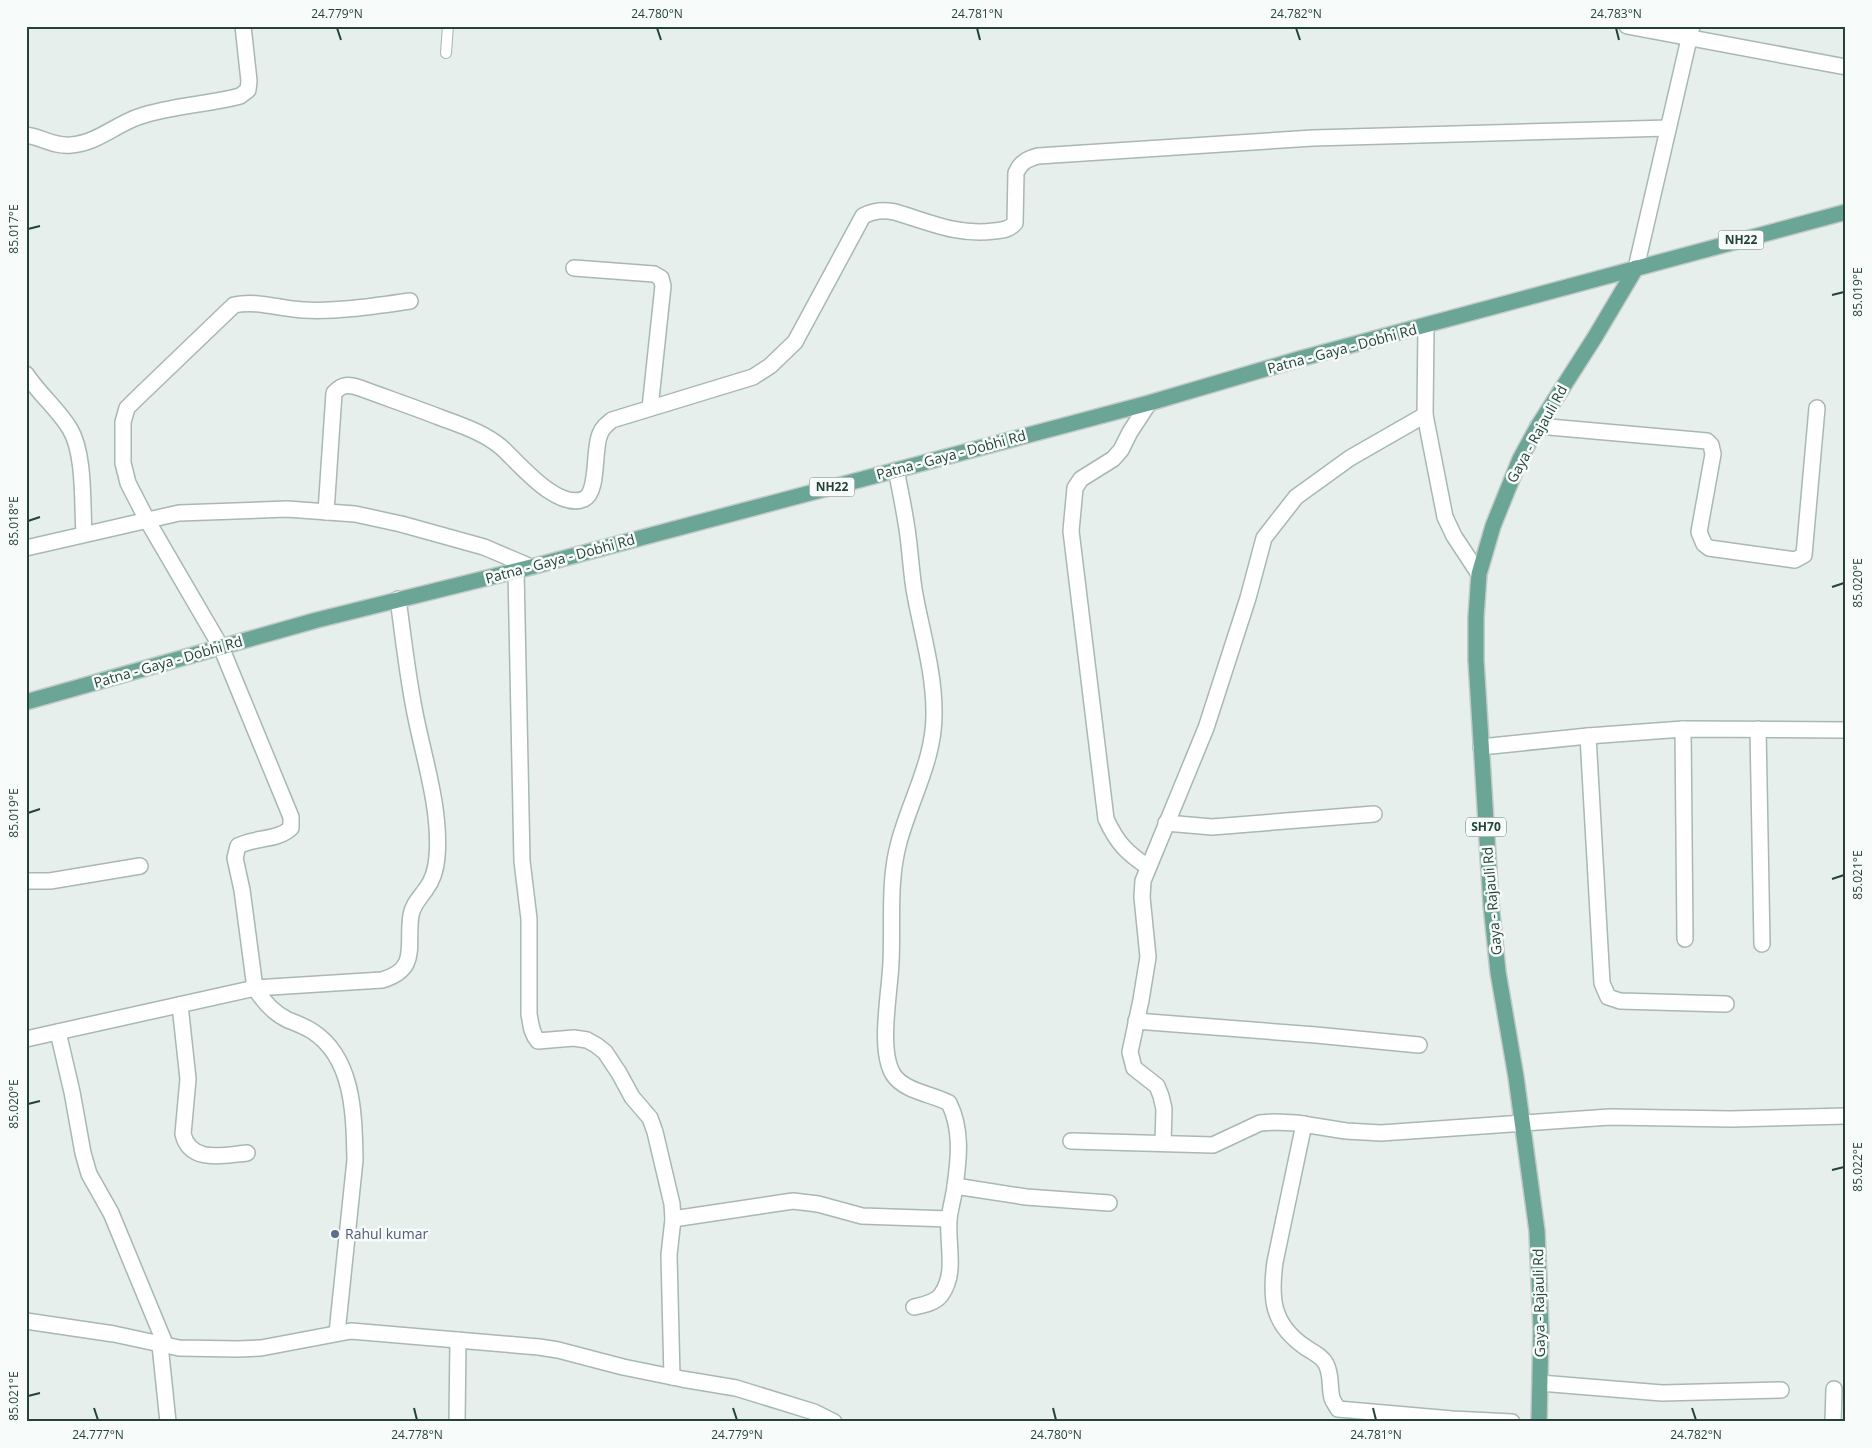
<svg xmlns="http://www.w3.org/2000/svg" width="1872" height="1448" font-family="'Open Sans',sans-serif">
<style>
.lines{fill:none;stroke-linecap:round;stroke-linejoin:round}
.service-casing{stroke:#a8b8b2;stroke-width:12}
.minor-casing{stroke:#a8b8b2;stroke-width:18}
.primary-casing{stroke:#c2cac8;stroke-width:18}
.service{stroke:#fff;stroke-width:10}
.minor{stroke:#fff;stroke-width:15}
.primary{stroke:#6aa596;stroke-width:15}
.ticks{fill:none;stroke:#24423a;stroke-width:2}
.service-dot{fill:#5c6f8a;stroke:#f7fbf9;stroke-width:2}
.labels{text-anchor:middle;stroke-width:5;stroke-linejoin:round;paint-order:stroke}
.shield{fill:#f7fbf9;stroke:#637a73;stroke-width:1}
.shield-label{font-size:12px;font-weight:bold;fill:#24423a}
.street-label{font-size:14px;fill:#24423a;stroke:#f7fbf9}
.service-label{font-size:14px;fill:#4e5e75;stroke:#f7fbf9;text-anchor:start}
.neatline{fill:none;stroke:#24423a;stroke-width:2}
.ticks-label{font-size:12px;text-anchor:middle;fill:#24423a}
</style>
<rect width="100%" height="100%" fill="#e6efeb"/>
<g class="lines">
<g class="service-casing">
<polyline id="service" points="446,53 448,26"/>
</g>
<g class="minor-casing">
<g id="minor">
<polyline points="1627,26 1846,67"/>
<path d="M 26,135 C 41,137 55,147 71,145 C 97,143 115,125 138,117 C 171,105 207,105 240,96 L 248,90 L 249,81 L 243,26"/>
<polyline points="574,268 654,274 661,278 663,286 650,408"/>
<polyline points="1636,268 1692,26"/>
<path d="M 26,374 C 39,394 58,409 70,429 C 85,454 82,504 84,533"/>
<polyline points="1425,415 1445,517 1454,536 1479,574"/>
<polyline points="1538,426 1707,441 1711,445 1713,454 1699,532 1704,544 1709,548 1795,560 1804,555 1817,408"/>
<path d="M 896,470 C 900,489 904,509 907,529 C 910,549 911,569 914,589 C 921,630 934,670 934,712 C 935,758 911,798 899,842 C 888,882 893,921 891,962 C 890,992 878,1049 893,1074 C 903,1091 932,1094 949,1103 C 962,1129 959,1158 955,1186 C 954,1197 950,1208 949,1220 C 947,1245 957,1273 941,1295 C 935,1303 923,1305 914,1307"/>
<path d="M 326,512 L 334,393 C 342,384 349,384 360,388 C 387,398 413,407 439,417 C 460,425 483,432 501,447 C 518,462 557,511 584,499 C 599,492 593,449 600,434 C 602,428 607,424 612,420 L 753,377 L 770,366 L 795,342 L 863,216 C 875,210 883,210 895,212 C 929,222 958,236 994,231 C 1002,230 1009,230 1015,223 L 1016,173 C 1021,162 1027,159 1038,156 L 1313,138 L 1668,128"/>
<polyline points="26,548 179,513 287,509 355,514 401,524 484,547 531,567"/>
<path d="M 516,571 L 522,861 L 529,919 L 529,1014 C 531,1024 531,1033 538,1041 L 574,1038 L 587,1040 L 596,1045 L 605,1052 L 619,1073 L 632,1097 L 650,1118 L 655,1132 L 672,1204 L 673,1219 L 669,1255 L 672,1377"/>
<polyline points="1683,729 1685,939"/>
<polyline points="1758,729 1762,944"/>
<polyline points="1588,736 1602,983 1608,997 1620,1001 1726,1004"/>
<polyline points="1481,747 1588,736 1683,729 1846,730"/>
<polyline points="1166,823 1212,827 1374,814"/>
<path d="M 1148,867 C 1127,853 1117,843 1106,819 L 1071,531 L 1075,488 L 1081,479 L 1113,459 L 1121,450 L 1130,432 L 1149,403"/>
<polyline points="26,881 50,881 140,866"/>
<path d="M 180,1005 L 188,1079 L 183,1134 C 190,1164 224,1155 247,1153"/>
<polyline points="1136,1021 1316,1035 1419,1045"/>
<polyline points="58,1032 72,1092 83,1153 89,1174 111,1213 166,1346"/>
<path d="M 26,1039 L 255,988 L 382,980 C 420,969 406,945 411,915 C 413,904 420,898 426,889 C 433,880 436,869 437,857 C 441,807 423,757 414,708 C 407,672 403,635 398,599"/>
<path d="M 1304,1124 L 1275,1262 C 1270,1299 1272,1324 1305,1347 C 1312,1352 1322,1356 1326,1364 C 1332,1375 1329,1387 1332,1398 C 1333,1402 1336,1405 1338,1409 L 1452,1419 L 1512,1422"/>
<polyline points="1071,1141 1213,1145 1260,1123 1274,1122 1296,1123 1346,1131 1381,1133 1610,1117 1731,1119 1846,1116"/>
<polyline points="1163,1143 1164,1109 1161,1096 1157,1086 1134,1068 1130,1052 1141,1000 1148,957 1142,897 1143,881 1206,728 1248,598 1264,538 1296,497 1350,458 1425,415 1426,326"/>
<polyline points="955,1186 1026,1197 1109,1203"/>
<polyline points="673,1219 793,1201 818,1204 862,1216 949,1219"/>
<polyline points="26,1321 114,1334 179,1348 238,1349 261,1348 351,1331 539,1347 558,1350 623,1367 682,1379 736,1388 814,1412 834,1422"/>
<path d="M 337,1333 L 355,1160 C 354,1115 354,1058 312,1031 C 304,1026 296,1023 288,1020 C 273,1013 263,1001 255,988 L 242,890 L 235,858 L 238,846 C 255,837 277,841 291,828 L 291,817 L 221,647 L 147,520 L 128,483 L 123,463 L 123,422 L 127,408 L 135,400 L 234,305 C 258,300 279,309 303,310 C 338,312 375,306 410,301"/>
<polyline points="160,1345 168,1422"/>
<polyline points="1540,1383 1662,1393 1781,1390"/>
<polyline points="457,1422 458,1340"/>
<polyline points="1833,1422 1834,1389"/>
</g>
</g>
<g class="primary-casing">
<g id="primary">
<polyline points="26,702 317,620 531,567 1149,403 1299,359 1846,212"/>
<polyline points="1539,1422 1541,1330 1537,1231 1516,1077 1498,972 1491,904 1476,660 1476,617 1479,574 1493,526 1520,459 1538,426 1595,337 1636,268"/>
</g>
</g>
<use href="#service" class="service"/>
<use href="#minor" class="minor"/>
<use href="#primary" class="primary"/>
</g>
<path class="ticks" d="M 337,28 L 341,40M 657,28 L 661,40M 977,28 L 980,40M 1296,28 L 1300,40M 1616,28 L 1619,40M 28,229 L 40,226M 1832,295 L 1844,292M 28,521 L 40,517M 1832,587 L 1844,583M 28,813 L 40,809M 1832,879 L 1844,875M 28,1104 L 40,1101M 1832,1170 L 1844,1167M 28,1396 L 40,1393M 94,1408 L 98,1420M 414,1408 L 417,1420M 733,1408 L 737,1420M 1053,1408 L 1056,1420M 1373,1408 L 1376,1420M 1692,1408 L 1696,1420"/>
<circle class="service-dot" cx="335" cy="1234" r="5"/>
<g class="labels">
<g class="shield">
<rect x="1718.5" y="230.5" width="45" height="19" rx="4"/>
<rect x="809.5" y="477.5" width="45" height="19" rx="4"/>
<rect x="1466" y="817.5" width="40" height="19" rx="4"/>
</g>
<g class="shield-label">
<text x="1741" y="244">NH22</text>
<text x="832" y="491">NH22</text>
<text x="1486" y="831">SH70</text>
</g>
<g class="street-label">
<text transform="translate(1342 349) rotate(-15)" y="5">Patna - Gaya - Dobhi Rd</text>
<text transform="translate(1537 434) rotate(-61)" y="5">Gaya - Rajauli Rd</text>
<text transform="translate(951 455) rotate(-15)" y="5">Patna - Gaya - Dobhi Rd</text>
<text transform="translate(560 559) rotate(-15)" y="5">Patna - Gaya - Dobhi Rd</text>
<text transform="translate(168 662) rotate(-16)" y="5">Patna - Gaya - Dobhi Rd</text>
<text transform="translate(1492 901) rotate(-95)" y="5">Gaya - Rajauli Rd</text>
<text transform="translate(1539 1303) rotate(-91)" y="5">Gaya - Rajauli Rd</text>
</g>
<g class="service-label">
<text x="345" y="1239">Rahul kumar</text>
</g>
</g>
<rect width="1872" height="1448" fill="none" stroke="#f7fbf9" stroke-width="55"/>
<rect x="28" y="28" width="1816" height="1392" class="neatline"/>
<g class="ticks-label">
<text x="337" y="18">24.779°N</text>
<text x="657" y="18">24.780°N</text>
<text x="977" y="18">24.781°N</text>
<text x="1296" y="18">24.782°N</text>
<text x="1616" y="18">24.783°N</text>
<text transform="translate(14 229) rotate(-90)" y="4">85.017°E</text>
<text transform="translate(1858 292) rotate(-90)" y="4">85.019°E</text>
<text transform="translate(14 521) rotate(-90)" y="4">85.018°E</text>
<text transform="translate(1858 583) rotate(-90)" y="4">85.020°E</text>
<text transform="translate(14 813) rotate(-90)" y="4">85.019°E</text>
<text transform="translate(1858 875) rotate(-90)" y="4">85.021°E</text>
<text transform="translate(14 1104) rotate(-90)" y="4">85.020°E</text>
<text transform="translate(1858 1167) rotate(-90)" y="4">85.022°E</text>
<text transform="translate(14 1396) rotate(-90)" y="4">85.021°E</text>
<text x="98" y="1439">24.777°N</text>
<text x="417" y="1439">24.778°N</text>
<text x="737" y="1439">24.779°N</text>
<text x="1056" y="1439">24.780°N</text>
<text x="1376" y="1439">24.781°N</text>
<text x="1696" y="1439">24.782°N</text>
</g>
</svg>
